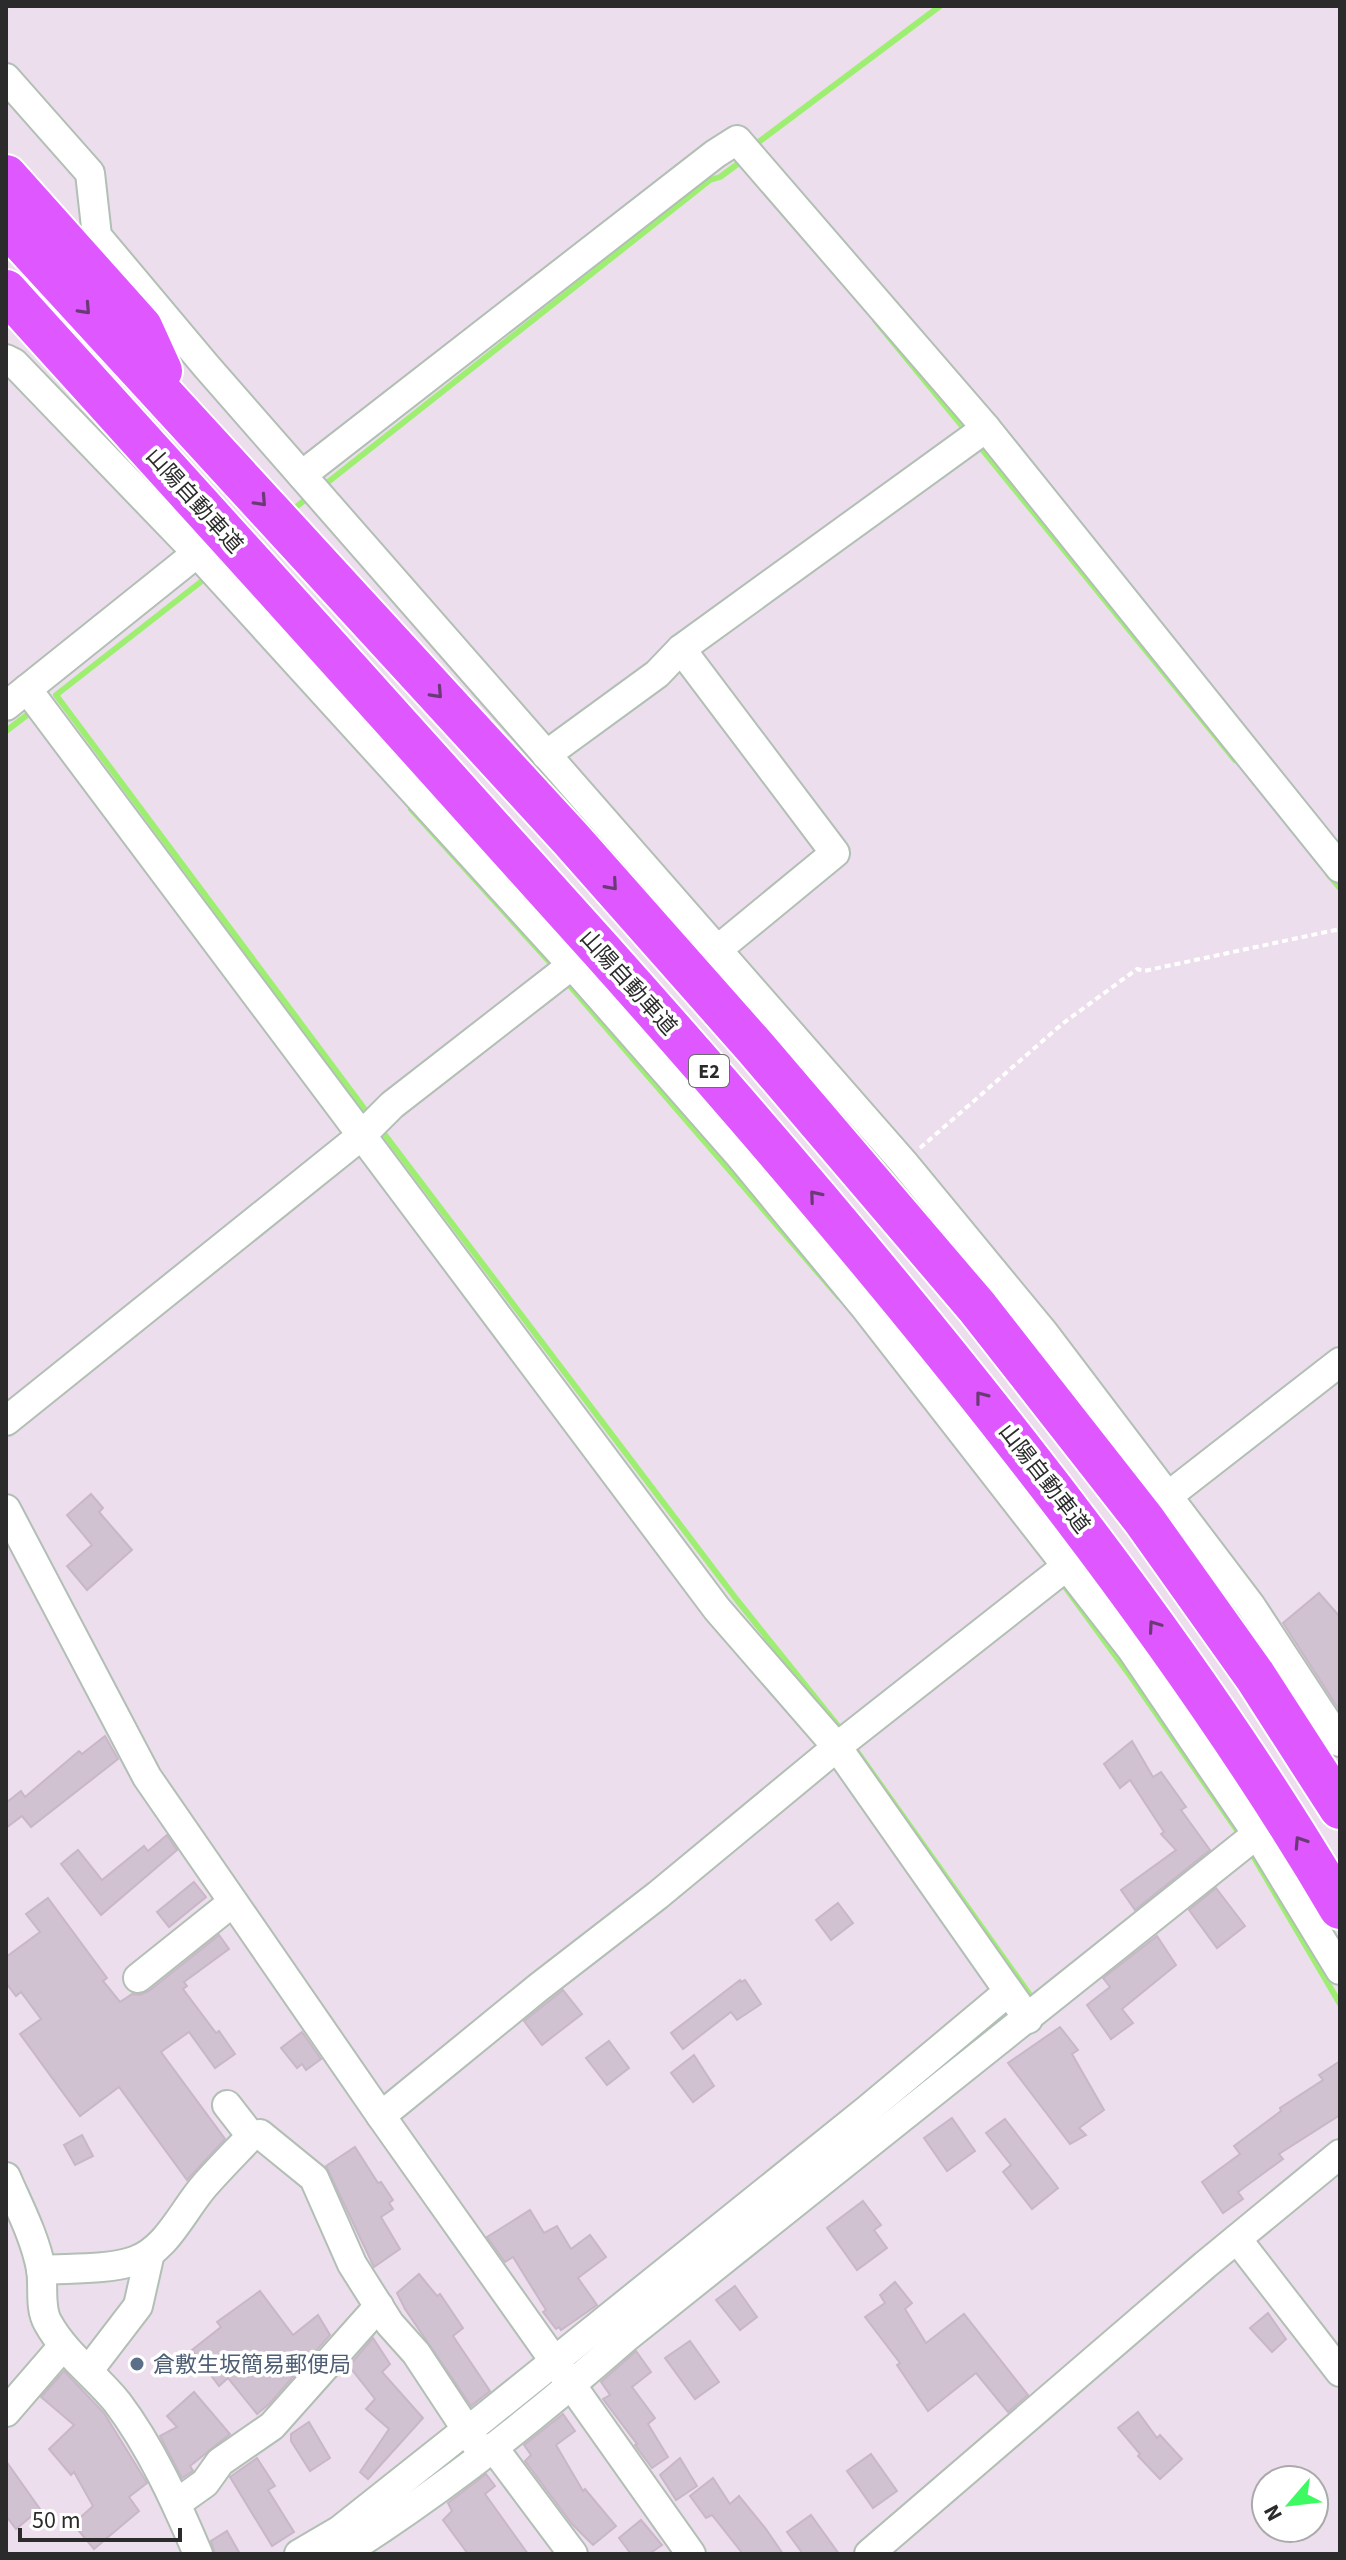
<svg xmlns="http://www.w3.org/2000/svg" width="1346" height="2560" font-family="'Source Sans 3','Noto Sans JP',sans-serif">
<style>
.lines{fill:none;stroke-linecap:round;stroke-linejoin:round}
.stream{stroke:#9eef71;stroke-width:6}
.building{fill:#d0c2d0;stroke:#c9b7c8;stroke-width:2}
.minor-casing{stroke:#b1bfb4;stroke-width:32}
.highway-casing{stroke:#fff;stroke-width:46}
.path{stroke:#fff;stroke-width:4;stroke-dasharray:6 4;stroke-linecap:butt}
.minor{stroke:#fff;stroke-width:28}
.highway{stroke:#df57ff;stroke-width:42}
.oneway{stroke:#6a3a75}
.service-dot{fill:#5c6f8a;stroke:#fff;stroke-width:3}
.labels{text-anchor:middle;stroke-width:7;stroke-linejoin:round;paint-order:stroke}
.shield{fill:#fff;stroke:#6b6b6b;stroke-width:2}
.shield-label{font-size:20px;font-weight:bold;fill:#2b2b2b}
.street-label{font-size:22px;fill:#2b2b2b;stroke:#fff}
.service-label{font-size:22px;fill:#4e5e75;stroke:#fff;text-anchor:start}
</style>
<rect width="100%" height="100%" fill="#ecdeed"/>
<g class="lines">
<g class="stream">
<polyline points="752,147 940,6"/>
<polyline points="875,320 967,432"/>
<polyline points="977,443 1235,760"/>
<polyline points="323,486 710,180 720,177 743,160"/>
<polyline points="291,511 311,495"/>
<polyline points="207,577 56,695 369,1115"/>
<polyline points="6,731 35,709"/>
<polyline points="411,809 554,967"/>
<polyline points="1328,874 1340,888"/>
<polyline points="564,979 839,1297"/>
<polyline points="379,1127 737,1600 842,1731"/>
<polyline points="1060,1580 1131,1677 1241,1836"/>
<polyline points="851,1743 1030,1995 1025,2000"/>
<polyline points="1249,1849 1340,2004"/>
<polyline points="988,2031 1013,2010"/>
</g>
</g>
<g class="building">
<polygon points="91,1494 103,1508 99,1512 132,1550 87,1590 67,1566 92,1545 67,1515"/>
<polygon points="1319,1593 1340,1617 1340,1711 1283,1623"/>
<polygon points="105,1736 118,1759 31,1827 22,1816 6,1828 6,1803 21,1791 25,1797 79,1751 82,1754"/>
<polygon points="1132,1741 1153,1777 1161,1772 1186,1807 1181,1810 1210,1850 1135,1910 1121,1890 1176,1850 1161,1834 1164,1832 1130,1780 1120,1788 1104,1764"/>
<polygon points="167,1835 177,1850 101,1915 61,1864 78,1850 102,1880 144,1846 148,1851"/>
<polygon points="194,1882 206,1897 169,1927 157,1912"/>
<polygon points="1216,1888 1245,1926 1217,1948 1189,1910"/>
<polygon points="48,1898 107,1978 103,1981 120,2002 132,1994 140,1995 149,1991 219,1935 229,1949 184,1982 187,1986 183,1989 216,2033 219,2031 235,2054 215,2068 189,2032 161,2052 225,2139 187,2180 119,2087 80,2116 20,2034 41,2019 21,1992 16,1996 6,1983 6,1957 40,1932 26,1914"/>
<polygon points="838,1903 853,1923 831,1940 816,1920"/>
<polygon points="1157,1936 1176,1965 1122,2009 1133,2023 1111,2039 1087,2005 1110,1987 1103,1978"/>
<polygon points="740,1980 741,1982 745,1980 761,2004 737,2020 731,2012 683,2049 671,2033"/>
<polygon points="563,1990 582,2014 542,2045 524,2021"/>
<polygon points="1060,2027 1078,2050 1072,2054 1104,2110 1079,2128 1086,2135 1070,2144 1008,2063"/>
<polygon points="302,2032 321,2059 306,2070 302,2064 297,2068 281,2048"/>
<polygon points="609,2041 629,2068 607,2085 586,2058"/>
<polygon points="694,2055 714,2086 693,2102 671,2073"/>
<polygon points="1340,2061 1340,2115 1279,2154 1283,2159 1238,2192 1243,2199 1223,2213 1202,2182 1240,2154 1234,2146 1281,2111 1280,2108 1323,2080 1319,2075"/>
<polygon points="952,2118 975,2151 947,2171 924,2138"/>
<polygon points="1005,2119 1058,2188 1032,2209 1003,2172 1011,2165 986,2133"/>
<polygon points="82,2135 93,2156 75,2165 64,2145"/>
<polygon points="355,2147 378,2183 381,2182 393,2200 389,2203 393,2209 381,2217 400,2249 374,2267 326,2166"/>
<polygon points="863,2201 881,2225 874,2230 887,2248 857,2270 827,2228"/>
<polygon points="530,2210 544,2233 557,2226 571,2249 590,2235 606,2257 578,2278 597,2305 561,2330 559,2327 556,2329 543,2312 546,2310 513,2257 505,2262 487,2237"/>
<polygon points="419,2274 437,2296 440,2294 463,2328 453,2336 490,2391 471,2406 405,2309 397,2293"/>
<polygon points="895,2282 912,2303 905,2309 926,2343 964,2314 1028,2395 1008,2412 976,2373 928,2411 897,2365 900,2363 865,2317 885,2303 880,2295"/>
<polygon points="735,2286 757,2317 740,2330 716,2300"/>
<polygon points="260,2291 293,2335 318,2315 330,2335 269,2404 257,2414 228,2378 219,2386 192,2350 221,2327 217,2322"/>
<polygon points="1268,2313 1286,2339 1272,2352 1250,2328"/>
<polygon points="373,2338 390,2364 382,2372 423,2418 368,2479 360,2472 389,2429 366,2409 375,2399 349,2366"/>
<polygon points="690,2341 719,2382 695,2399 665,2358"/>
<polygon points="636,2351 651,2372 632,2387 655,2418 648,2424 668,2457 652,2468 635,2445 637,2444 603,2399 610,2395 601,2382"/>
<polygon points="64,2371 104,2413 147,2483 129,2497 139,2511 94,2549 73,2524 93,2506 74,2472 71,2475 49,2449 74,2425 41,2397"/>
<polygon points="194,2392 230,2434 190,2466 193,2471 182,2478 160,2436 177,2427 167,2416"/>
<polygon points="1138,2412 1157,2438 1160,2435 1182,2459 1160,2479 1138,2456 1140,2454 1118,2428"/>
<polygon points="563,2414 575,2431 556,2445 583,2491 585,2489 616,2526 593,2545 572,2524 525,2461 531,2455 524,2445"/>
<polygon points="309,2422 330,2458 310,2471 291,2441 291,2434"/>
<polygon points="871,2454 897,2491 873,2508 847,2471"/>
<polygon points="257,2458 275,2486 268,2490 294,2532 272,2546 230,2477"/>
<polygon points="680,2458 697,2486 676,2500 660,2475"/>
<polygon points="6,2461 40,2509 16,2529 6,2516"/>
<polygon points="486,2474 495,2486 485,2494 528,2554 468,2554 443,2520 452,2511 448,2503"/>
<polygon points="713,2478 730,2504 739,2496 766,2529 783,2554 743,2554 712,2515 706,2518 690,2496"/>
<polygon points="811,2515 839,2554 803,2554 787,2532"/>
<polygon points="641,2520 662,2545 649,2554 631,2554 619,2538"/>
<polygon points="227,2531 240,2554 215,2554 211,2541"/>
</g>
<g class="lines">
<g class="minor-casing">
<g id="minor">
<polyline points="6,78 90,173 97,236 207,367 903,1162 1044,1333 1251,1606 1340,1742"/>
<polyline points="6,359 14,363 197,553 572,965 740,1156 863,1305 1132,1650 1257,1834 1340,1970"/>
<polyline points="302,475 715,154 737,140 986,428 1340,868"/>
<polyline points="681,649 835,853 717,950"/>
<polyline points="27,689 717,1609 837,1747 1028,2019"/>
<polyline points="6,706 197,553"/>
<polyline points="546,755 657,674 681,649 986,428"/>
<polyline points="6,1421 361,1136 392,1105 572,965"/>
<polyline points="1168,1496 1340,1362"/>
<polyline points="6,1509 147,1777 381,2116 691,2554"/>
<polyline points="138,1978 233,1902"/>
<polyline points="381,2116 539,1987 658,1895 843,1742 1068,1565"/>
<polyline points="251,2136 260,2134 314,2178 352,2264 390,2324 416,2353 476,2444"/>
<path d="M 6,2177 C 19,2207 35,2237 41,2269 C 44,2286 39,2308 48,2323 C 65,2354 95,2375 117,2402 C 151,2447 176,2502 198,2554"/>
<polyline points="1237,2239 1340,2372"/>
<path d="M 41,2270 C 69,2268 108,2270 134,2261 C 167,2250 183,2210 205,2185 C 220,2168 236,2152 251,2136 L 227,2105"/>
<polyline points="89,2370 138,2306 150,2253"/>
<polyline points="6,2412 63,2346"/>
<polyline points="493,2447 573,2554"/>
<polyline points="177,2503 205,2483 220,2462 272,2426 379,2306"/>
<polyline points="299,2554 340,2530 466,2430 475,2425 867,2110 1008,1992"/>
<path d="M 342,2554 C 443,2491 538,2415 628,2336 L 1257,1834"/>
<polyline points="869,2554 1205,2265 1340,2154"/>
</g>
</g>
<g class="highway-casing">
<g id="highway">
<polyline points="6,176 141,327 161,371"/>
<polyline points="6,224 570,838 755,1047 977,1307 1144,1520 1255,1676 1340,1808"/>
<path d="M 6,291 C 204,510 403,729 600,949 C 743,1109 883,1272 1015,1441 C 1132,1590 1244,1745 1340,1908"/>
</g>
</g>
<polyline class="path" points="920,1148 1062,1024 1137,969 1144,971 1340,929"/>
<use href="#minor" class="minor"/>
<use href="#highway" class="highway"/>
</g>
<defs><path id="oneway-chevron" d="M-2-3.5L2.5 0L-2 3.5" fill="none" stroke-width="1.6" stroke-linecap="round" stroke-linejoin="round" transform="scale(2)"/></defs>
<g class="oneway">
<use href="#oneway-chevron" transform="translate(85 309) rotate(47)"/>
<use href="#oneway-chevron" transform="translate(261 501) rotate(47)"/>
<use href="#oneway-chevron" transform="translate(437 693) rotate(47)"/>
<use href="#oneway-chevron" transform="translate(612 885) rotate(49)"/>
<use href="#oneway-chevron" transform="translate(815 1196) rotate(-130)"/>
<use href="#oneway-chevron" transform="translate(981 1397) rotate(-128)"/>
<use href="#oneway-chevron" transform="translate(1154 1626) rotate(-125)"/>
<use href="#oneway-chevron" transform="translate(1300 1842) rotate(-123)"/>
</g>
<circle class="service-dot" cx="137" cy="2364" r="8"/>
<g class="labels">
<rect class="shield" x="689" y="1055" width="40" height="32" rx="6"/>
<g class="shield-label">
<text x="709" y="1078">E2</text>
</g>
<g class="street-label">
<text transform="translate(195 500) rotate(48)" y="8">山陽自動車道</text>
<text transform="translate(629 982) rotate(48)" y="8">山陽自動車道</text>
<text transform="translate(1045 1478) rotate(52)" y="8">山陽自動車道</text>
</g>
<g class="service-label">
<text x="153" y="2372">倉敷生坂簡易郵便局</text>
</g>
</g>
<rect width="1346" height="2560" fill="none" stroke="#2b2b2b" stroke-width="16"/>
<g transform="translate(1290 2504) rotate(242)"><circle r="38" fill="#ffffff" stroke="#aaaaaa" stroke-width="2"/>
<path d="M0-6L14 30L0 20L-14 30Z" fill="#3dfa62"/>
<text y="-12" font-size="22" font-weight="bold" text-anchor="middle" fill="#2b2b2b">N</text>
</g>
<path d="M20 2528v12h160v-12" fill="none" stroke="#2b2b2b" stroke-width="4"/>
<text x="32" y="2528" font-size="24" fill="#2b2b2b" stroke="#ffffff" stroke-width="6" paint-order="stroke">50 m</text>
</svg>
